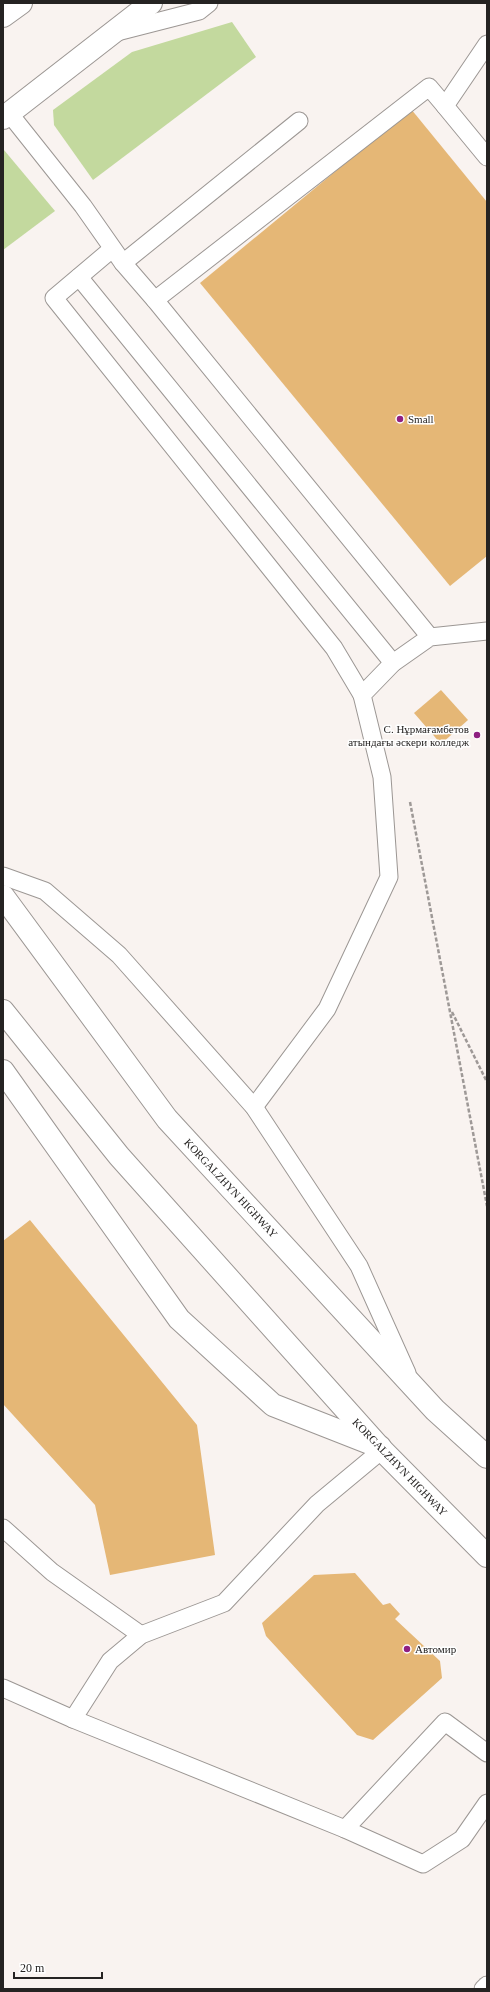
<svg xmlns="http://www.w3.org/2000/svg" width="490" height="1992" font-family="Georgia,serif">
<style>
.green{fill:#c3d99e}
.building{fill:#e5b776}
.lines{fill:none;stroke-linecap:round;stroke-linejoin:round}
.service-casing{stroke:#9c9794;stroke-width:19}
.minor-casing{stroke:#9c9794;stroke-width:24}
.secondary-casing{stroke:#9c9794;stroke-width:24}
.primary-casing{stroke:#9c9794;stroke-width:24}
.path{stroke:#9e9997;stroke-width:2.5;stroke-dasharray:4 2;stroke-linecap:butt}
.service{stroke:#fff;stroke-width:17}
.minor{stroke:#fff;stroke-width:22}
.secondary{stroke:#fff;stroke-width:22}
.primary{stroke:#fff;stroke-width:22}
.poi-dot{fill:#8f2082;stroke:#fff;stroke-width:1.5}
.labels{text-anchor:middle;stroke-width:3;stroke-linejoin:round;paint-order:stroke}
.poi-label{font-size:11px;fill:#252322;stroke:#fff;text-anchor:start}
.street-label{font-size:11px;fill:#252322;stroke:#fff}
</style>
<rect width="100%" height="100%" fill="#f9f3f0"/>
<g class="green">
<polygon points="232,22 256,57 93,180 54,125 53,110 132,52"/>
<polygon points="4,150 55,211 3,250 3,151"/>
</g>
<g class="building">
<polygon points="411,109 487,202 487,556 450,586 200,283"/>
<polygon points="441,690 468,720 441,744 414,713"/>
<polygon points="30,1220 197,1425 215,1555 110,1575 95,1505 3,1404 3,1241"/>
<polygon points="355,1573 383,1605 390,1603 400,1614 395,1619 440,1661 442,1678 373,1740 357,1735 266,1636 262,1623 314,1575"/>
</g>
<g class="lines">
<g class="service-casing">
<g id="service">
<polyline points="117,32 199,11 209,3"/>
<polyline points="487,44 445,106 487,157"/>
<polyline points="9,113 83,206 123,263 155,300 430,637"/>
<polyline points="112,249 54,298 334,648 362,695"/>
<polyline points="123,263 299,121"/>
<polyline points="79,277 393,663"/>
<polyline points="155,300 429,87 445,106"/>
<polyline points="3,876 45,891 119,955 254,1107 359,1266 407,1373"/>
<polyline points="254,1107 327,1009 389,877 382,777 362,695 393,663 430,637 487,631"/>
<polyline points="382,1450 317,1504 224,1603 141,1635 110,1661 73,1719 345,1829 423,1864 462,1839 487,1803"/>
<polyline points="3,1528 52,1572 141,1635"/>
<polyline points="3,1688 73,1719"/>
<polyline points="345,1829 445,1722 487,1753"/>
<polyline points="483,1989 487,1985"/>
</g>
</g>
<g class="minor-casing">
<polyline id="minor" points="3,1071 179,1319 273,1405 380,1447"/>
</g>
<g class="secondary-casing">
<g id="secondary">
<polyline points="3,16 21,3"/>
<polyline points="3,118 151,3"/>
</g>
</g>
<g class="primary-casing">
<g id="primary">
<polyline points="3,896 167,1119 435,1410 487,1457"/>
<polyline points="3,1011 119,1156 382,1450 487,1556"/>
</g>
</g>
<g class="path">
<polyline points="410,802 487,1206"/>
<polyline points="452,1012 487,1082"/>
</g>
<use href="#service" class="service"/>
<use href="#minor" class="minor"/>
<use href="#secondary" class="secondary"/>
<use href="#primary" class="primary"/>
</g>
<g class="poi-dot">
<circle cx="400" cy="419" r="4"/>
<circle cx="477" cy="735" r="4"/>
<circle cx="407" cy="1649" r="4"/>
</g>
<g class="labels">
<g class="poi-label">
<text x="408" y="423">Small</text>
<text x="469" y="733" text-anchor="end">С. Нұрмағамбетов<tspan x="469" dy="13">атындағы әскери колледж</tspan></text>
<text x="415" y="1653">Автомир</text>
</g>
<g class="street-label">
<text transform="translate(231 1188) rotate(47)" y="4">KORGALZHYN HIGHWAY</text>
<text transform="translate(400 1467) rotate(46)" y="4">KORGALZHYN HIGHWAY</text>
</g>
</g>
<rect width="490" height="1992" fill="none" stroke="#252322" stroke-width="8"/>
<path d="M14 1972v6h88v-6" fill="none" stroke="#252322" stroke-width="2"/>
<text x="20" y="1972" font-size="12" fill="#252322" stroke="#ffffff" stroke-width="3" paint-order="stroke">20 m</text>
</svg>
